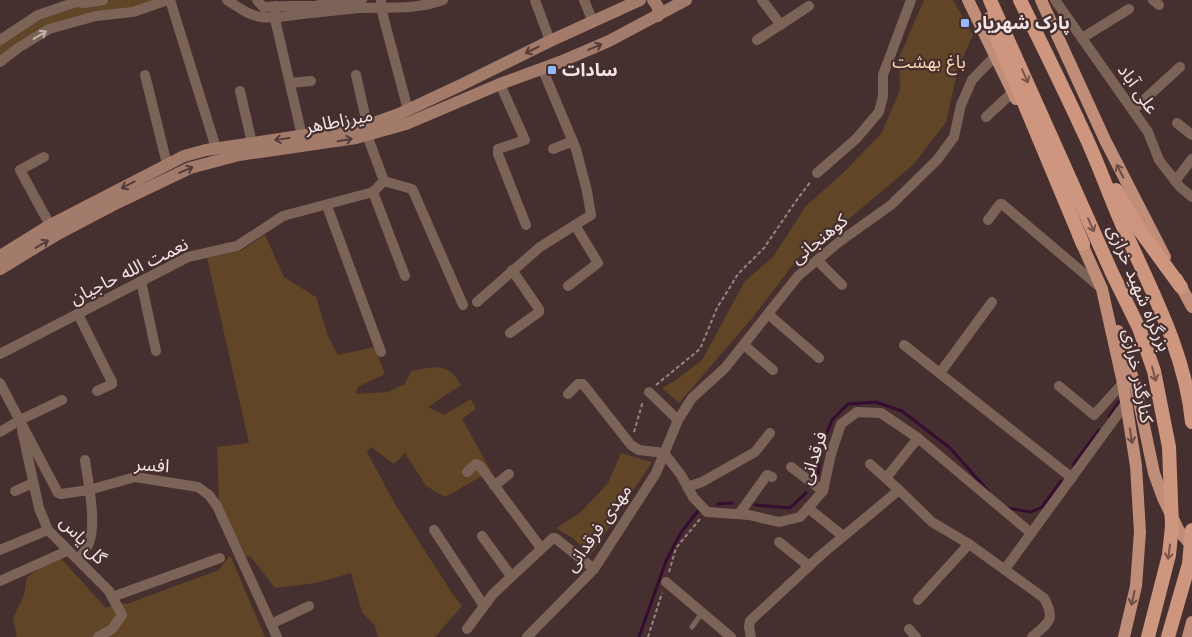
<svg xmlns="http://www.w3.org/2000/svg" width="1192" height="637" font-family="Jost,'Noto Sans Arabic',sans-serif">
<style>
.green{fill:#604527}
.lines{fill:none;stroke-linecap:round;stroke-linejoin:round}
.stream{stroke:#360d30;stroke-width:3}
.path{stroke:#988484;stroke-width:2;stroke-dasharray:4 2.5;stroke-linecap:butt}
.service{stroke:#7c6358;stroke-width:5}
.minor{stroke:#7c6358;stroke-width:10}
.secondary{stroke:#a37b6b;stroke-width:12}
.primary{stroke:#c08e78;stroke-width:12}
.trunk{stroke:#ce967e;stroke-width:14}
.oneway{stroke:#c5b2ad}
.oneway2{stroke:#543a38}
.oneway3{stroke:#76534b}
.oneway4{stroke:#6b4c45}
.poi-dot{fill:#94b7fd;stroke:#462f2f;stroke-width:2}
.labels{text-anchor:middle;stroke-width:4.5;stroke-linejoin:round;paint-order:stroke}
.poi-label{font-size:18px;font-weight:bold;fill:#f5e6e6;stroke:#462f2f;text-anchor:start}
.park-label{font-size:18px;fill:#ffd9b2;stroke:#462f2f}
.street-label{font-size:18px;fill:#f5e6e6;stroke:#462f2f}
</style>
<rect width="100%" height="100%" fill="#462f2f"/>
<g class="green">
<polygon points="113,0 164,0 50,27 0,60 0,42 38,17 84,4"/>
<polygon points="924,0 953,0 973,35 958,69 946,122 914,164 843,224 798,258 753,317 679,403 662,388 676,380 702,360 745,281 773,257 806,206 842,174 881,134 900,90 899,58"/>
<path d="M 265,235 L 284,277 L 316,297 L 328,336 L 338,355 L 374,347 L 385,374 L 358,387 L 356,394 L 388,392 L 405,384 L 411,371 C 435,367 447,361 461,385 L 428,407 L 444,415 L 471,399 L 476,409 L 462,419 L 491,471 L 445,497 L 426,486 L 405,453 L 394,464 L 371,447 L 367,452 L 395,504 L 452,593 L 462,606 L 435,637 L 378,637 L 375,626 L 362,612 L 351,573 L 316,583 L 275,588 L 250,556 L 246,557 L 219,501 L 217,447 L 249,443 L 207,258 L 240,251 Z"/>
<polygon points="621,453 652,462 590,556 574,539 556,528 580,513 608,483"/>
<polygon points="58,555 106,608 116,603 127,604 219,570 230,555 265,637 15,637 17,636 13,618 24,595 27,577"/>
</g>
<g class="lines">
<g class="stream">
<polyline points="1109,416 1120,401"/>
<polyline points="1073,465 1099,430"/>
<polyline points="817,477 823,443 832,420 848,404 876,402 902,411 950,448 989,492"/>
<polyline points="718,504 732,503"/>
<polyline points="755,505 790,508 806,493"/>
<polyline points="1007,508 1031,512 1042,507 1061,481"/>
<polyline points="639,637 666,561 682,531 698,511"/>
</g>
<g class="path">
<polyline points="656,385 700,349 717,308 738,274 764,248 796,201 811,181"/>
<polyline points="634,432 643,401"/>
<polyline points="669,572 676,548 700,519"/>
<polyline points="648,637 662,593"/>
</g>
<polyline class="service" points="692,627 702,613"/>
<g class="minor">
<polyline points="170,0 216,148"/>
<path d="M 227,0 C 238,7 248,15 261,17 C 275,19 288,16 302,14 C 321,12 340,10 359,8 C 388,7 415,10 443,0"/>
<polyline points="257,0 263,7 317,5 362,0"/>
<polyline points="381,0 381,8 408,110"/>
<polyline points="535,0 550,41"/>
<polyline points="584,0 593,22"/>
<polyline points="762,0 781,25"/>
<polyline points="1055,0 1148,132 1159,160 1180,187 1192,197"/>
<polyline points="1153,0 1159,5"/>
<polyline points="275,6 275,19 302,136"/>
<polyline points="1082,38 1129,9"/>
<polyline points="0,40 38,15 76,2 85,3 103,0"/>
<polyline points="757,40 809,6"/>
<polyline points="0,62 18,48 49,29 96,16 133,12 168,0"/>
<polyline points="145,75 167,164"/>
<polyline points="356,75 367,124"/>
<polyline points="290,83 311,81"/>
<polyline points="500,84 525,140 498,149 498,154 526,225"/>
<polyline points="240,91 252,143"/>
<polyline points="1133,110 1180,67"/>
<polyline points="986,117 1013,92"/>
<polyline points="1177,123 1192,135"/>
<polyline points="367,135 384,181"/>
<polyline points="553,149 573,141"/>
<polyline points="44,157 20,170 50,225"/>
<polyline points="817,173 856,139 879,112 883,96 883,75 911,0"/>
<polyline points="384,181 412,189 414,193 463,305"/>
<polyline points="1175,181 1192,159"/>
<polyline points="373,192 405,276"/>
<polyline points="327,206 381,352"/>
<polyline points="988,220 1000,204 1002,204 1101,288"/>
<polyline points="817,260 842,285"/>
<polyline points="141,281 156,351"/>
<polyline points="568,286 598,263 575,225"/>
<polyline points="477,302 540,247 591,215 587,191 576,149 542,68"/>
<polyline points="78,314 112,382 112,384 97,391"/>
<polyline points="768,314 819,358"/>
<polyline points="510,333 539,312 539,309 512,270"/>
<polyline points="744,345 773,370"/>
<polyline points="904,345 1072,478"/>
<polyline points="0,354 188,257 237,246 283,216 373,192 384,181"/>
<polyline points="940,373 992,302"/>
<polyline points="0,383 58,493 61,494 89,490 135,477 198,487 209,495 217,506 277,637"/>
<polyline points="1059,386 1094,415 1123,383"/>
<polyline points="649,392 678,420"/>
<polyline points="568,394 578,384 583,384 631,445 639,450 664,453 681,475 693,497 707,512 749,515 779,522 800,517 823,491 831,454 841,424 857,412 881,413 918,438 1031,533"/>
<polyline points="22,430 39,508 48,530 109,591 122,615 112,629 98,637"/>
<polyline points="0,432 20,420 62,400"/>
<polyline points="870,464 899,490"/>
<polyline points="791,467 823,491"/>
<polyline points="467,472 476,464 480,466 541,548"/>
<polyline points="886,478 918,438"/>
<polyline points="494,486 509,474"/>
<polyline points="687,487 702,482 755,452 770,433"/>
<polyline points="15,491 33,483"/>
<polyline points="808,508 843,536"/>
<polyline points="739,514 767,475 772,477"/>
<polyline points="434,530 484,606"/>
<polyline points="482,536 511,576"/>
<polyline points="779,542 809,566"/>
<polyline points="0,550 48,530"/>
<path d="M 79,559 C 82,554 87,548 89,543 C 97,522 88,482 85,460"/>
<polyline points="1005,569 1126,403"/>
<polyline points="0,581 67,551"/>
<polyline points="666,582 731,637"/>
<polyline points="112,597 220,558"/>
<polyline points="918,600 969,544"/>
<polyline points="271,624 309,606"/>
<polyline points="467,629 493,594 553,538 555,538 594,569"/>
<polyline points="909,629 916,637"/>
<polyline points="527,637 594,569 656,473 678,420 692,398 725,368 798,276 839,242 891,205 937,160 954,137 961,105 972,80 995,56"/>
<path d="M 751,637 L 749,627 L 750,621 L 821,555 L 899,490 L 932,522 L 969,544 L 1044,598 C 1056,620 1049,622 1032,637"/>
</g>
<g class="secondary">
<polyline points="653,0 658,7 658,16"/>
<polyline points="0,256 50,225 184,156 206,150 346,129 377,122 399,114 461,85 550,41 640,0"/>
<polyline points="0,269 56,235 119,202 190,168 239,155 356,138 406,124 500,84 560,62 609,41 686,0"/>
</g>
<g class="primary">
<polyline points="968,0 1016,99"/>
<polyline points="1041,0 1105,140 1165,257"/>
<polyline points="1078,235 1102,289 1123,383 1136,466 1140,532 1136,586 1124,637"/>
<polyline points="1177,279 1192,307"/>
<polyline points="1118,331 1136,388 1154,473 1163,498 1179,531 1192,546"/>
<polyline points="1188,637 1192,622"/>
</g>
<g class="trunk">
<polyline points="990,0 1112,273 1139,328 1154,371 1169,447 1172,526 1169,555 1148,637"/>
<path d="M 1020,0 C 1041,43 1063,87 1083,131 C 1097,160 1108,192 1121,222 C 1149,287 1185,350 1192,422"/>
<polyline points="989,19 1083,244"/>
<polyline points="1116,190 1138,228 1181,287"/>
<polyline points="1168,637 1189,564 1192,530"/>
</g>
</g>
<defs><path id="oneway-shaft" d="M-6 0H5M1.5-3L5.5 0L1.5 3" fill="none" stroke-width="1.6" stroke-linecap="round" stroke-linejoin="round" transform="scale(1.25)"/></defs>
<use class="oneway" href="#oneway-shaft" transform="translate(40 35) rotate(-31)"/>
<g class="oneway2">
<use href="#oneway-shaft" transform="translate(595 47) rotate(-23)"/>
<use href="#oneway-shaft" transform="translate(532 50) rotate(154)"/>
<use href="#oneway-shaft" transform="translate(282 139) rotate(172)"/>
<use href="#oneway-shaft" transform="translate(345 140) rotate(-10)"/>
<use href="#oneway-shaft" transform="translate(186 170) rotate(-23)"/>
<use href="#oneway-shaft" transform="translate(128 185) rotate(152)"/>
<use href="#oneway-shaft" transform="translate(42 244) rotate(-31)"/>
</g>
<g class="oneway3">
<use href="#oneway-shaft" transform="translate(1025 76) rotate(66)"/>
<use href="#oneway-shaft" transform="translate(1091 225) rotate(66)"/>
<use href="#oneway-shaft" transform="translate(1154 374) rotate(75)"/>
<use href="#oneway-shaft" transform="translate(1169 552) rotate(98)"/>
</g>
<g class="oneway4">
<use href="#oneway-shaft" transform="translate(1120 171) rotate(-117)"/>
<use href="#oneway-shaft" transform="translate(1131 436) rotate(81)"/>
<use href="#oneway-shaft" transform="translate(1133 598) rotate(103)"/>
</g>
<g class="poi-dot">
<rect x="960" y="18" width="10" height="10" rx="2.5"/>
<rect x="547" y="65" width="10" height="10" rx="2.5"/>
</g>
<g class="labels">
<g class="poi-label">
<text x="975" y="29">پارک شهریار</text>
<text x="562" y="76">سادات</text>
</g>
<g class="park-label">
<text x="929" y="68">باغ بهشت</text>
</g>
<g class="street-label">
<text transform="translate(1138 89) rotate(55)" y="6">علی آباد</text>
<text transform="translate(339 121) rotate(-11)" y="6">میرزاطاهر</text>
<text transform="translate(819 239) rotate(-39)" y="6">کوهنجانی</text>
<text transform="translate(129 271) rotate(-26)" y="6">نعمت الله حاجیان</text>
<text transform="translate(1139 288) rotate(67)" y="6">بزرگراه شهید خرازی</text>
<text transform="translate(1138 376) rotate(79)" y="6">کنارگذر خرازی</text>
<text transform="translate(813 458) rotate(-72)" y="6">فرقدانی</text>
<text transform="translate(152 465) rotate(4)" y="6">افسر</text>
<text transform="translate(598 528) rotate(-55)" y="6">مهدی فرقدانی</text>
<text transform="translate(83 540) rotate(47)" y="6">گل یاس</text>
</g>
</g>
</svg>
